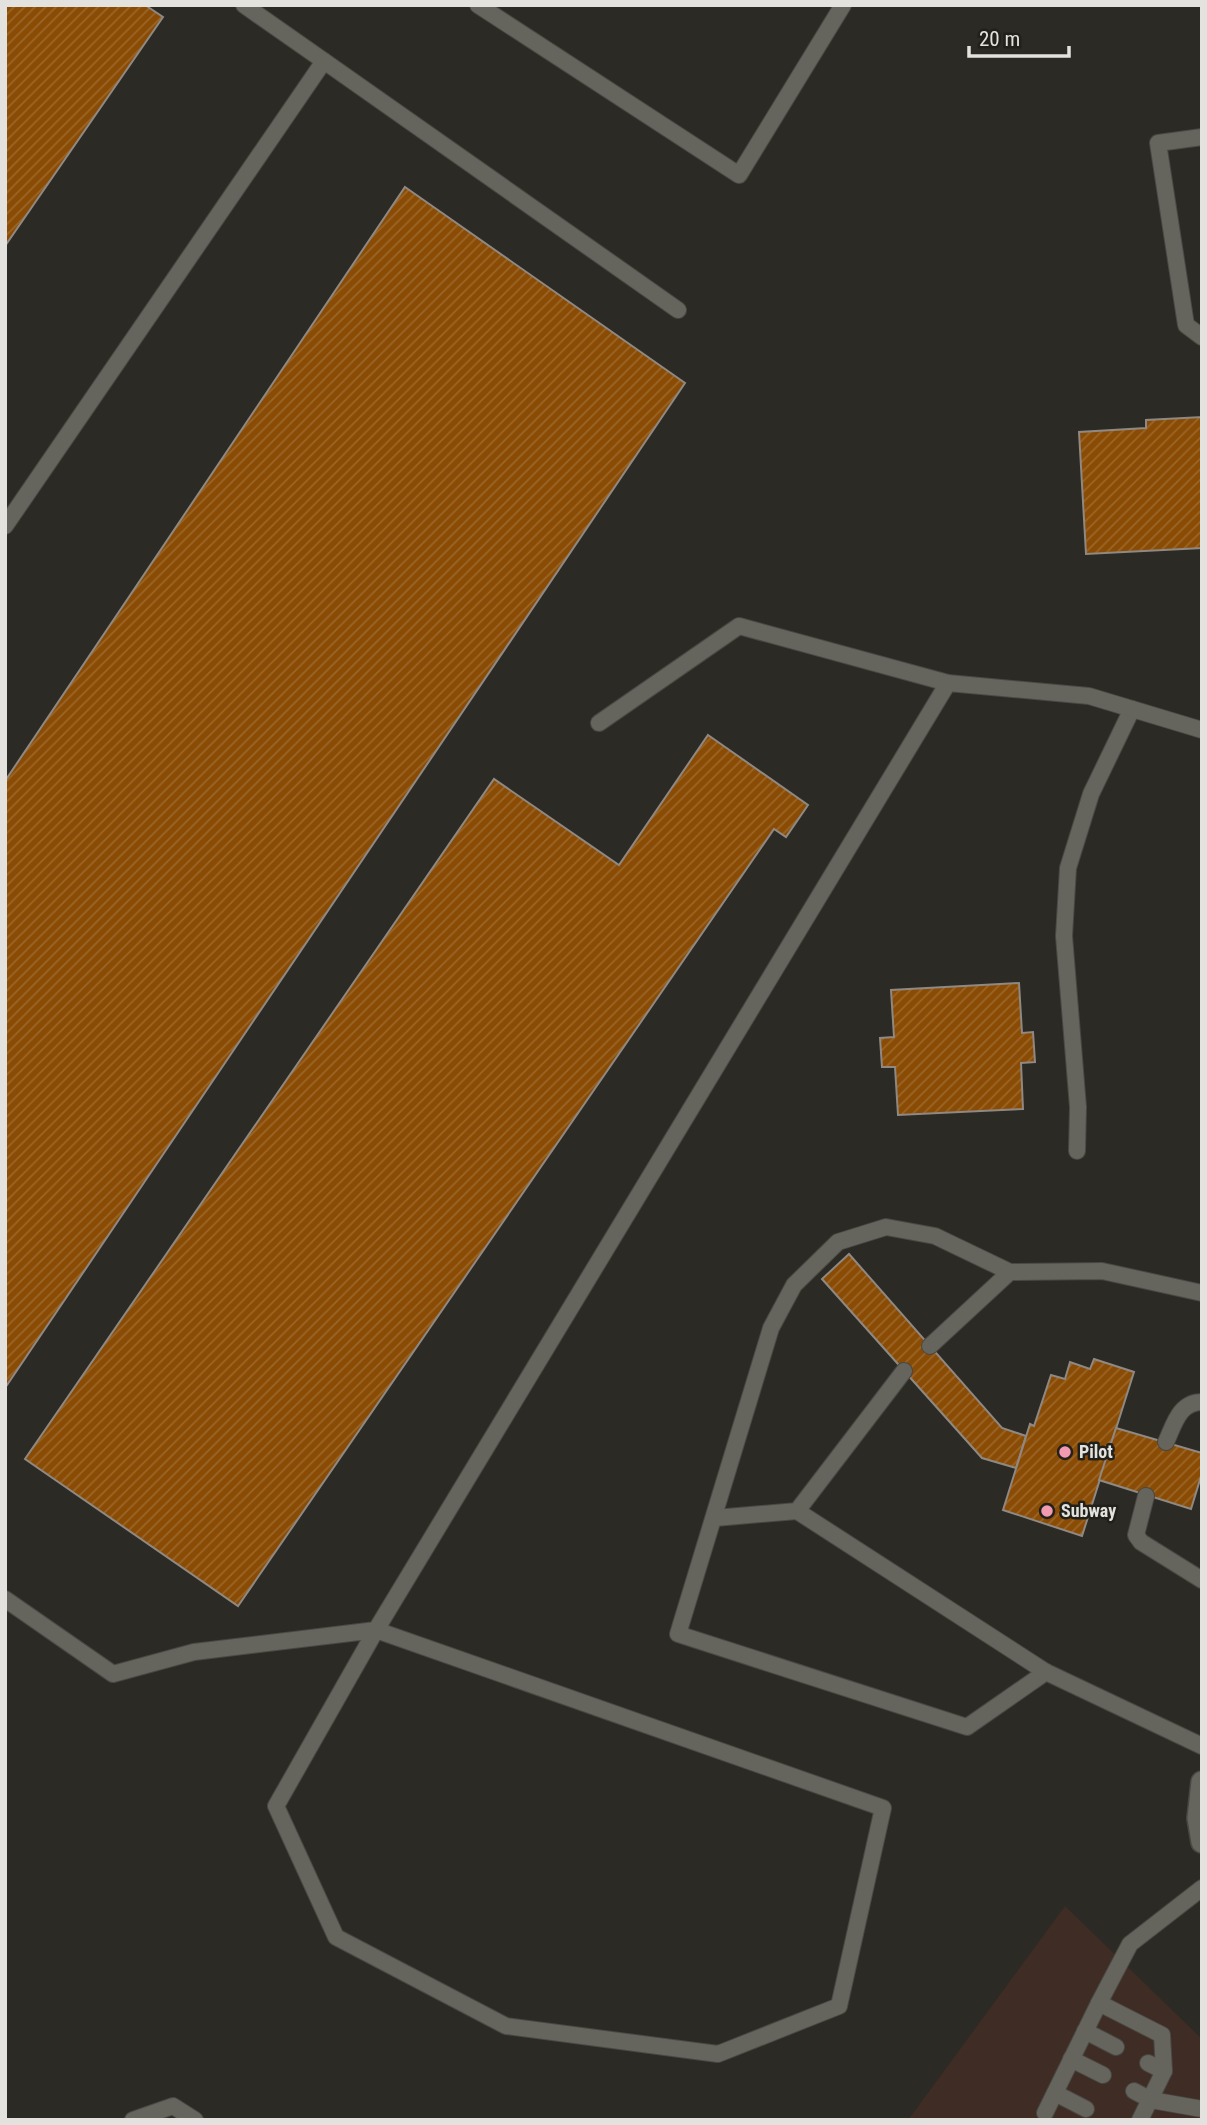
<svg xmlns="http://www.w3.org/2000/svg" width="1207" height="2125" font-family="'Roboto Condensed',sans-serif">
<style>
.commercial{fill:#3e2c25}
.building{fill:url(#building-hatch);stroke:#8f8883;stroke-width:2}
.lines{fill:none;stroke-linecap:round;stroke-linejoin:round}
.service-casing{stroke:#494843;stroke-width:18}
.tertiary-casing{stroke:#494843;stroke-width:24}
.service{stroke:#65645d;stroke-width:16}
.tertiary{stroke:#65645d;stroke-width:21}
.poi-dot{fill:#f29ab0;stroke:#21201a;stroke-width:2.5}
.labels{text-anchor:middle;stroke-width:5;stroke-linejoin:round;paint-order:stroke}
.poi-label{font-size:18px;font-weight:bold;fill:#e3e2de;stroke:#21201a;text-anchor:start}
</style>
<defs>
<pattern id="building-hatch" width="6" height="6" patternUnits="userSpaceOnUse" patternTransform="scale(1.75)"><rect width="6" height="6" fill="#8a4c04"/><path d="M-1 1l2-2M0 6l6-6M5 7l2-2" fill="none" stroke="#9a6628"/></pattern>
</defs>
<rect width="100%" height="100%" fill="#2b2a24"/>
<polygon class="commercial" points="1065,1906 1202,2039 1202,2120 908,2120"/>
<g class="building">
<polygon points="5,5 145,5 163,17 5,246"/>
<polygon points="405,187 685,383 5,1388 5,781"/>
<polygon points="1202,417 1202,548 1086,554 1079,432 1146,428 1146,420"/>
<polygon points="708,735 808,805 786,837 774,829 238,1606 25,1459 494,779 619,865"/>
<polygon points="1019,983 1022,1033 1033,1032 1035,1062 1021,1063 1023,1109 898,1115 895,1067 882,1067 880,1038 894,1037 891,990"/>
<polygon points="849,1254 1002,1428 1026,1436 1016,1468 982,1458 822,1279"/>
<polygon points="1094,1359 1134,1372 1082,1536 1003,1510 1030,1424 1034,1426 1051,1375 1065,1379 1070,1362 1090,1369"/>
<polygon points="1116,1428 1202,1453 1202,1473 1191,1509 1099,1480"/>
</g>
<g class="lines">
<g class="service-casing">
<g id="service">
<polyline points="244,5 324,61"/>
<polyline points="478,5 739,175 843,5"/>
<polyline points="1202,137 1158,143 1186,325 1202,337"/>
<polyline points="5,526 324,61 678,310"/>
<polyline points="599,723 739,626 948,683"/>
<polyline points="1077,1151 1078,1107 1064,936 1068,868 1091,794 1132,709"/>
<polyline points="1010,1272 935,1236 886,1227 838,1242 794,1285 771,1328 678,1634 967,1727 1046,1672 1202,1746"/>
<polyline points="930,1346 1010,1272 1102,1271 1202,1293"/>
<path d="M 1166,1442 C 1174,1425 1179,1402 1202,1402"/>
<polyline points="1146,1496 1136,1535 1141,1542 1202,1580"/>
<polyline points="797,1511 1046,1672"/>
<polyline points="715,1518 797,1511 904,1371"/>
<polyline points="5,1599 113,1674 194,1652 376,1630 883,1808 839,2006 718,2054 506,2026 336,1937 276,1806 376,1630 948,683 1089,696 1202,730"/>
<polyline points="1099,2003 1130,1944 1202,1888"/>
<polyline points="1085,2031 1116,2047"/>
<polyline points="1071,2059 1103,2075"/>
<polyline points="1148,2063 1164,2071"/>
<polyline points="1134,2091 1151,2100 1202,2109"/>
<polyline points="1055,2093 1086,2109"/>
<polyline points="1045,2113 1099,2003 1162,2035 1164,2071 1140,2120"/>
<polyline points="133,2120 173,2106 195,2120"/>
</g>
</g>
<g class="tertiary-casing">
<polyline id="tertiary" points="1202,1782 1198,1818 1202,1842"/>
</g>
<use href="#service" class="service"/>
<use href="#tertiary" class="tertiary"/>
</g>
<g class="poi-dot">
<circle cx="1065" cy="1452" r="7"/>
<circle cx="1047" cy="1511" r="7"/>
</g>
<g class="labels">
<g class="poi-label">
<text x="1079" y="1458">Pilot</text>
<text x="1061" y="1517">Subway</text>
</g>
</g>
<rect width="1207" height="2125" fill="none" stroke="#e3e2de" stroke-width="14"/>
<path d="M969 46v10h100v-10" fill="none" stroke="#e3e2de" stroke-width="3.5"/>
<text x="979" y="46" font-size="21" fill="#e3e2de" stroke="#21201a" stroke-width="5" paint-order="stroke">20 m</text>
</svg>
